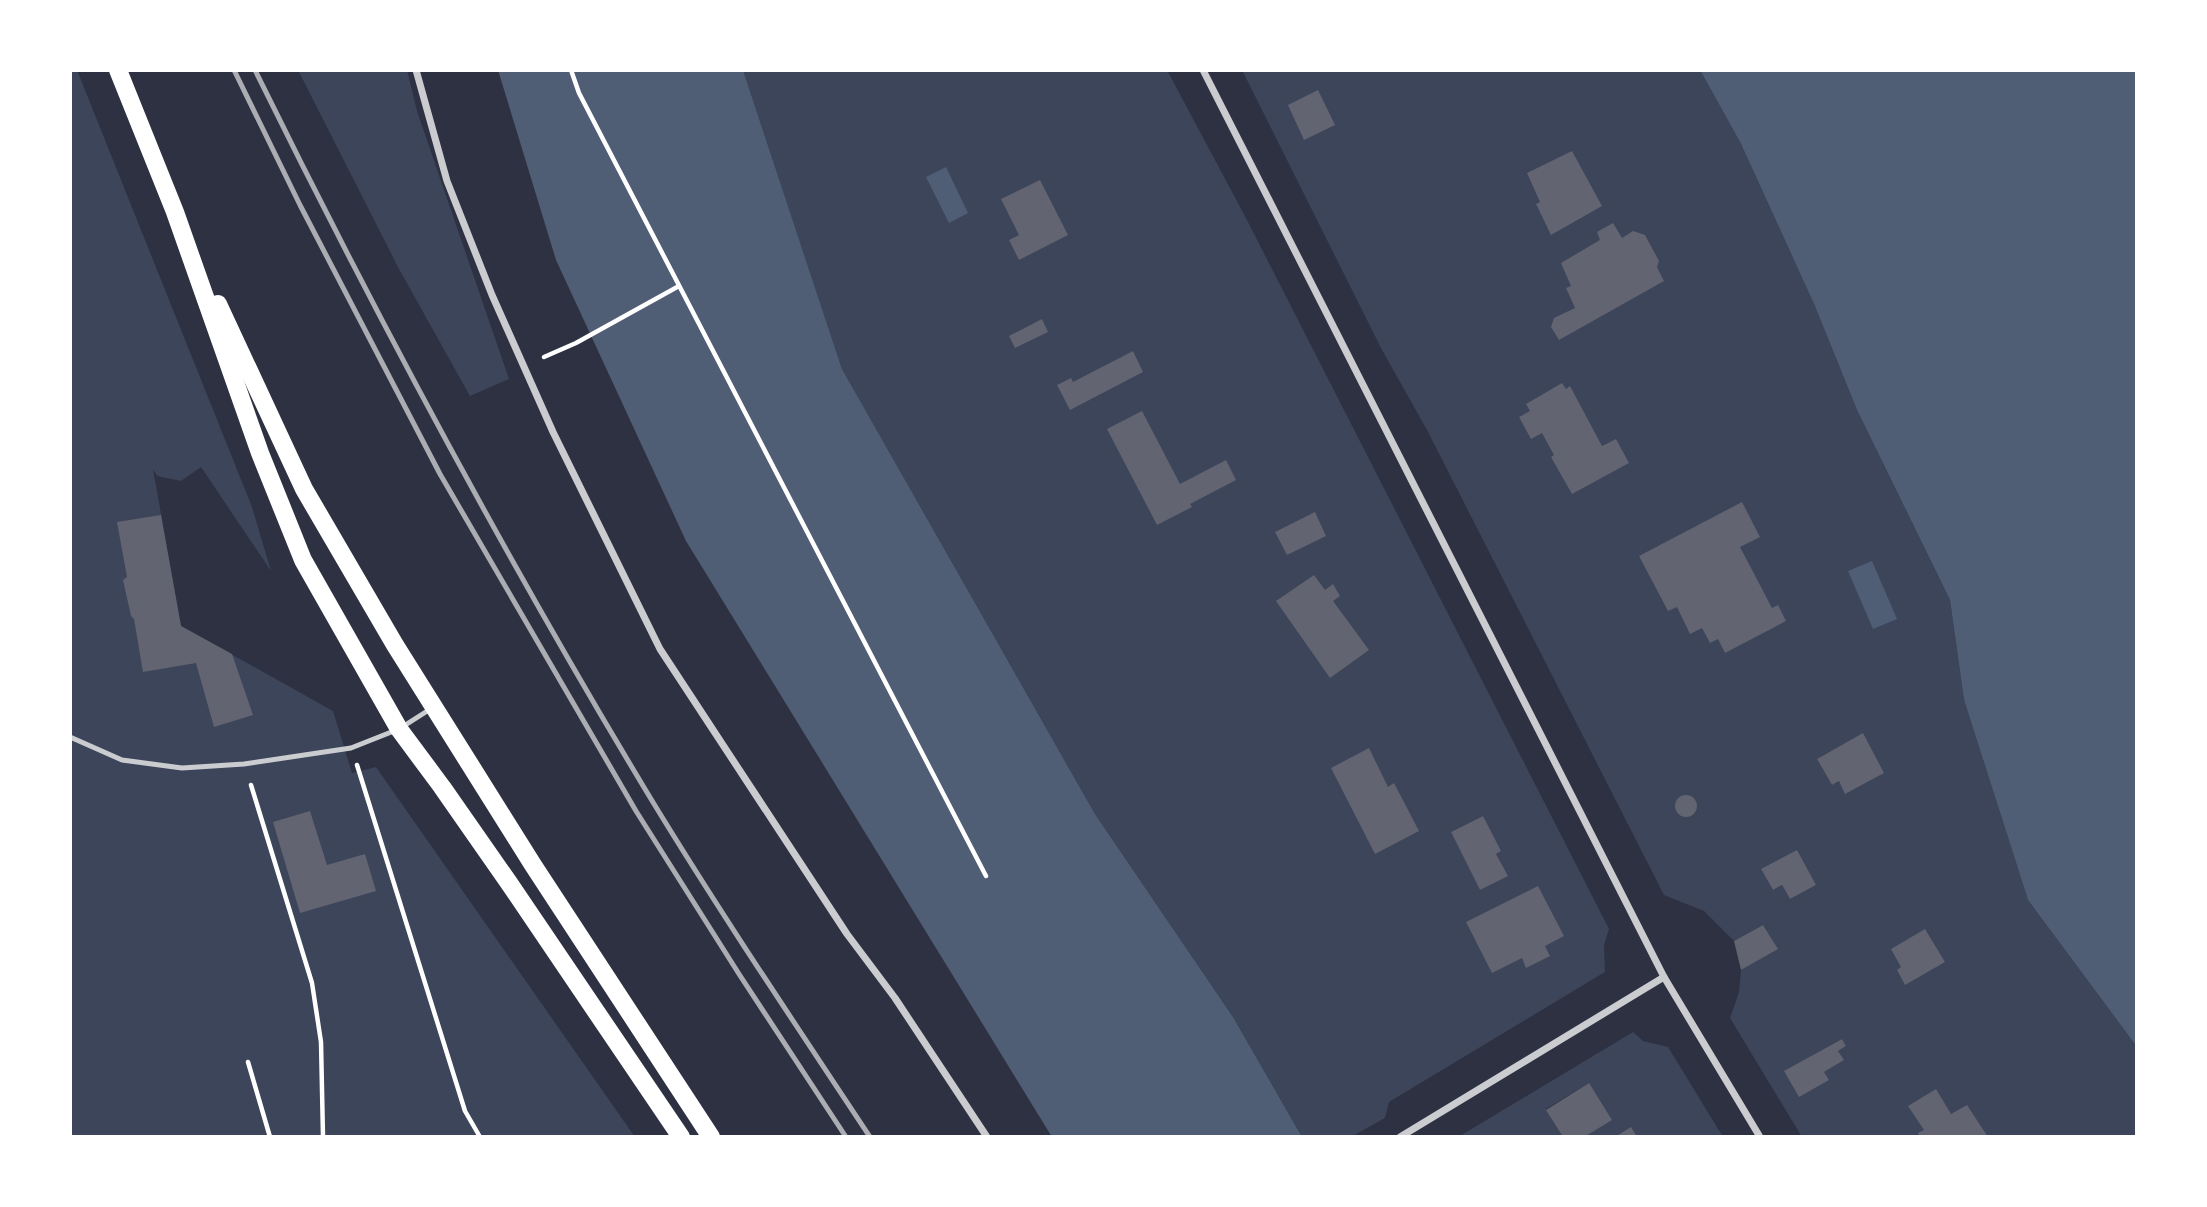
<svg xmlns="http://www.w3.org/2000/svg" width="2207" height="1207" font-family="Raleway,sans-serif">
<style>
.green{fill:#3c4559;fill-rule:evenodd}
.water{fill:#4f5d75}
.building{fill:#626471}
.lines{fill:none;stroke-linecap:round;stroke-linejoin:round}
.path{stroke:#fff;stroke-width:4.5}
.service{stroke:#caccd0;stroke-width:5}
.minor{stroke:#caccd0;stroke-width:7}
.primary{stroke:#fff;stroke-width:18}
.rail{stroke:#abadb3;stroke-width:5}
</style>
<rect width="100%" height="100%" fill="#2d3142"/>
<g class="green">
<polygon points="70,70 77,70 252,507 271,571 201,467 181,481 157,476 153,469 181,626 333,711 352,773 376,767 635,1137 70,1137"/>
<polygon points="298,70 407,70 417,111 509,379 470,396 399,269"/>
<path d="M 743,70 L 1167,70 L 1247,220 L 1609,929 L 1604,945 L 1605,972 L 1389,1102 L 1385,1118 L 1351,1137 L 1302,1137 L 1233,1017 L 1095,814 L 842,369 ZM 1483,816 L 1496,854 L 1507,876 L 1480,890 L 1451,832 Z"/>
<path d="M 1242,70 L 1700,70 L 1741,144 L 1814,304 L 1857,410 L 1950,600 L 1964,700 L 2028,900 L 2137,1047 L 2137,1137 L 1802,1137 L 1730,1018 L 1739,992 L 1741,970 L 1777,948 L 1763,925 L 1734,941 L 1704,911 L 1664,895 L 1427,430 L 1382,350 ZM 1863,734 L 1839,781 L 1832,785 L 1817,759 ZM 1761,869 L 1816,885 L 1790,899 L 1782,885 L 1773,890 ZM 1842,1039 L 1846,1046 L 1838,1051 L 1843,1060 L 1824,1072 L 1828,1079 L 1785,1071 Z"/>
<polygon points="1633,1032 1643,1041 1668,1047 1723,1137 1584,1137 1589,1083 1546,1109 1563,1137 1458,1137"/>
</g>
<g class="water">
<polygon points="498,70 743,70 842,369 1095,814 1233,1017 1302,1137 1052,1137 686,541 556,260"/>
<polygon points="1700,70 2137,70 2137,1047 2028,900 1964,700 1950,600 1857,410 1814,304 1741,144"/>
<polygon points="946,167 968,213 949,223 926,177"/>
<polygon points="1872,561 1897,619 1873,629 1848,571"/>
</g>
<g class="building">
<polygon points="1318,90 1335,125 1304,140 1288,105"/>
<polygon points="1572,151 1602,206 1551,235 1536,204 1540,202 1527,173"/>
<polygon points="1040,180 1068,235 1019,260 1009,240 1019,235 1001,199"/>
<polygon points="1613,223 1622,238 1633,231 1645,235 1659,261 1657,267 1664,281 1559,340 1551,327 1554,318 1575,308 1566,288 1571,286 1561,263 1600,240 1597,232"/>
<polygon points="1042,319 1048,332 1015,348 1009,336"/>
<polygon points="1133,351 1143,372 1070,410 1057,385 1071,378 1073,382"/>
<polygon points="1562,383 1566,389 1570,386 1602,446 1616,439 1629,463 1572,494 1551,457 1554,455 1542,433 1531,439 1519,417 1530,411 1526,404"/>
<polygon points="1142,411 1180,484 1226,460 1236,480 1190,504 1192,507 1157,525 1107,429"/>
<polygon points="1742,502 1760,537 1740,547 1772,608 1778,605 1786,621 1725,653 1718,639 1710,643 1702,628 1690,634 1677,607 1668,611 1639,556"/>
<polygon points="1315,512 1326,536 1287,555 1275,532"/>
<polygon points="161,515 181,626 232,654 253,715 214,727 196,663 143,672 134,619 131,616 123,580 127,577 117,522"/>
<polygon points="1314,575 1325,590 1333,584 1340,596 1333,601 1369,650 1330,678 1276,601"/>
<polygon points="1863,733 1884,773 1845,794 1839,781 1832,785 1817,759"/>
<polygon points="1369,748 1388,787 1394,783 1419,831 1375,854 1331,768"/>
<circle cx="1686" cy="806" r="11"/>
<polygon points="310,811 327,865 365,854 376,891 300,913 273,822"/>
<polygon points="1483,816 1501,851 1496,854 1508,876 1480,890 1451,832"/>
<polygon points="1797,850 1816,885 1790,899 1782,885 1773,890 1761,869"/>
<polygon points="1538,886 1564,936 1545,946 1550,956 1526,968 1522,958 1492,973 1466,922"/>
<polygon points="1763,925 1778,949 1741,970 1734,941"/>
<polygon points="1925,929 1945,962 1905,985 1897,970 1901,967 1891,949"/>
<polygon points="1842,1039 1846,1046 1838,1051 1844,1060 1824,1072 1829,1080 1799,1097 1784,1071"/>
<polygon points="1589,1083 1612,1120 1584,1137 1563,1137 1546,1110"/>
<polygon points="1936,1089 1951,1114 1967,1105 1988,1137 1920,1137 1918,1133 1924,1130 1908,1106"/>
<polygon points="1631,1127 1637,1137 1615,1137"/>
</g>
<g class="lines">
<g class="path">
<polyline points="571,70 579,93 986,876"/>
<polyline points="544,357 576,343 679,286"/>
<polyline points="357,765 465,1111 480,1137"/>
<polyline points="251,785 312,983 321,1042 323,1137"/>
<polyline points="248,1062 270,1137"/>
</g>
<polyline class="service" points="70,737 122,760 182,768 244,764 351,748 399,729 432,708"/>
<g class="minor">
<polyline points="416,70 447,181 492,295 553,432 660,649 847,934 895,998 987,1137"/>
<polyline points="1203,70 1664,977 1760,1137"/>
<polyline points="1400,1137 1664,977"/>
</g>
<g class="primary">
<polyline points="118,70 175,212 260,453 303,560 399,729 442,787 509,883 681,1137"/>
<polyline points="218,304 304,489 395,645 533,865 711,1137"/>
</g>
<g class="rail">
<polyline points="234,70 300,205 440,474 636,811 739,974 846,1137"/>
<path d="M 255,70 C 377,318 508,562 651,799 C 721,914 796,1025 870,1137"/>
</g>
</g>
<rect width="2207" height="1207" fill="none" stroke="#ffffff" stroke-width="144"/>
</svg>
